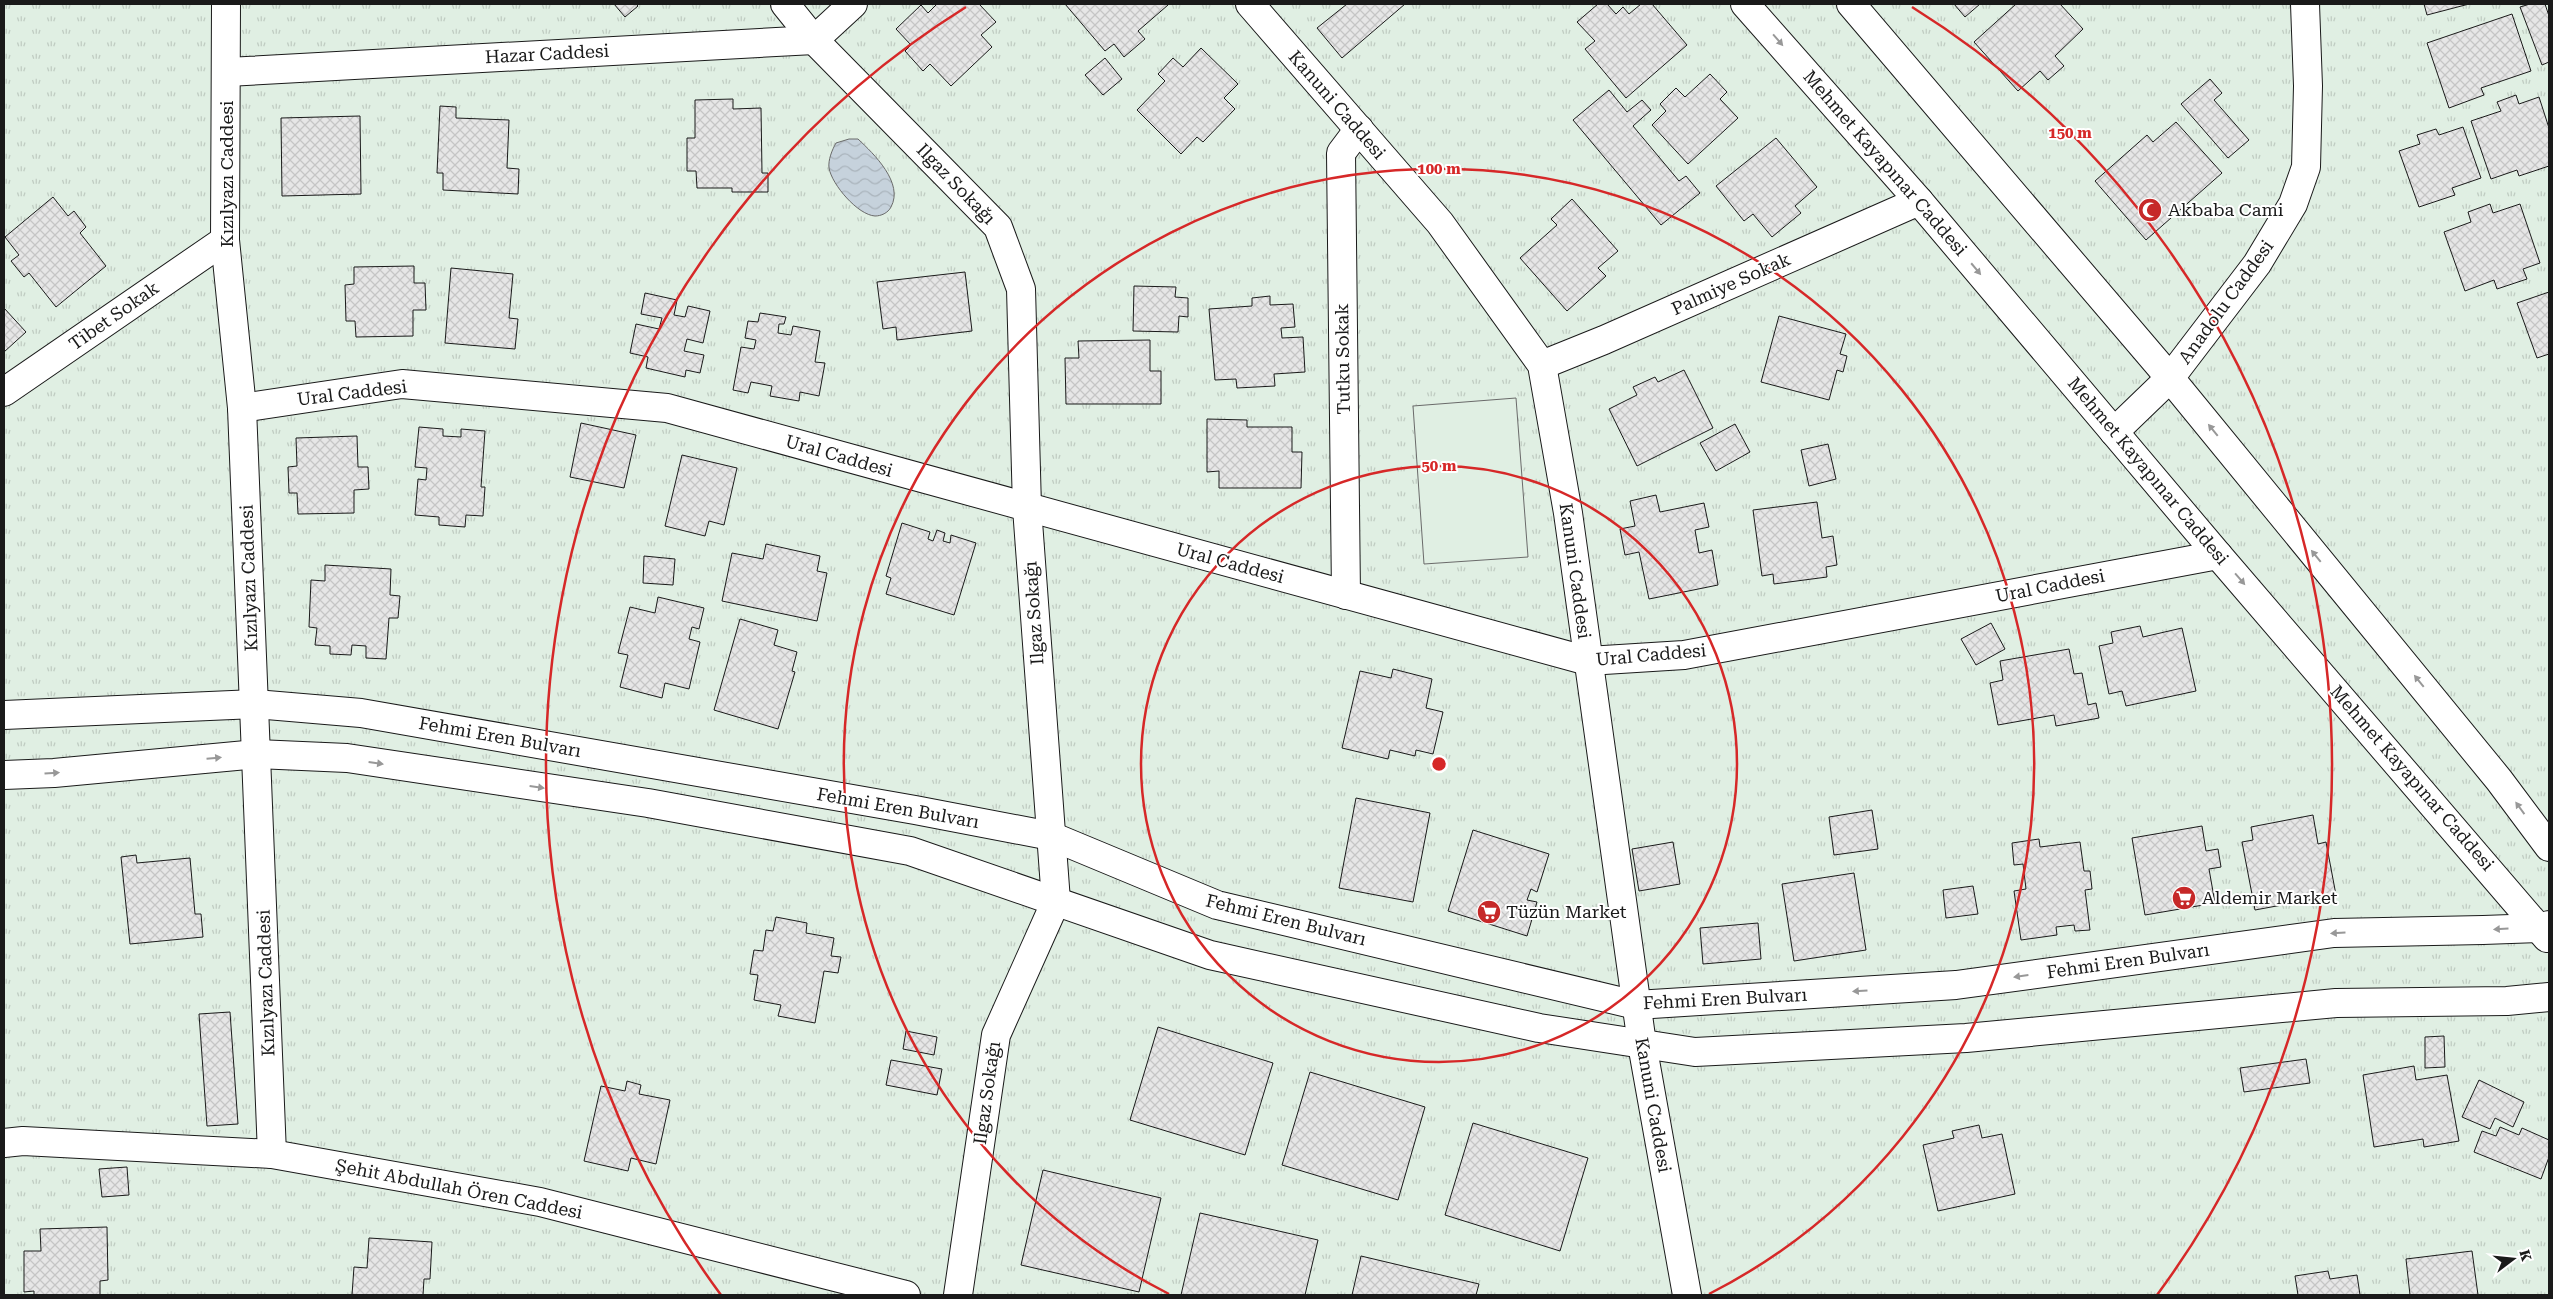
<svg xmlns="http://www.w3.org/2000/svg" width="2553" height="1299" font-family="'Roboto Serif',serif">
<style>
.park{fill:url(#park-tufts);stroke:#6a6a6a}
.pitch{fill:#e0efe3;stroke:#6a6a6a}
.water{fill:url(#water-waves);stroke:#6a6a6a}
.building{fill:url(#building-cross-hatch);stroke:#1a1a1a}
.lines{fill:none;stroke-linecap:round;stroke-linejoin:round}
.street-casing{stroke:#1a1a1a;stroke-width:30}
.secondary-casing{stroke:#1a1a1a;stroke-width:30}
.street{stroke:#fff;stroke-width:28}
.secondary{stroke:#fff;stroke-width:28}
.oneway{fill:#989898}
.ring{fill:none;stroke:#d62828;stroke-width:2.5}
.labels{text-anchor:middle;stroke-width:4;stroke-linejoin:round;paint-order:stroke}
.street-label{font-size:18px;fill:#1a1a1a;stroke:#fff}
.poi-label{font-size:18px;fill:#1a1a1a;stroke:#fff;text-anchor:start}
.centre{fill:#d62828;stroke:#fff;stroke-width:2.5}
.ring-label{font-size:15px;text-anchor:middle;font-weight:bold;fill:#d62828;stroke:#fff;stroke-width:4;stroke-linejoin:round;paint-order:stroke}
</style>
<defs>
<pattern id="park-tufts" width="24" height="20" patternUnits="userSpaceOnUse" patternTransform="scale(1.25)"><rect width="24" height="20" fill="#e0efe3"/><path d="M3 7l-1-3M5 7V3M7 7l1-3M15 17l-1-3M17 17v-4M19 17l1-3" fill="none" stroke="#c0ccc2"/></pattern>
<pattern id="water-waves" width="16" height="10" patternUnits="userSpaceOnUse" patternTransform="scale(1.25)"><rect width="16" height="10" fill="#c6d2dc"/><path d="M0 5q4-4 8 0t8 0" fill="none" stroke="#aab4bc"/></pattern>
<pattern id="building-cross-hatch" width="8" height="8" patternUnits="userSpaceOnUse" patternTransform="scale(1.25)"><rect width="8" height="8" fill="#e6e6e6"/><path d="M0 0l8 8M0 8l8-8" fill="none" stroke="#c5c5c5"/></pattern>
</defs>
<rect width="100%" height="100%" fill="#fff"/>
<rect class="park" x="4" y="4" width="2545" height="1291"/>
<polygon class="pitch" points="1516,398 1528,557 1424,564 1413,406"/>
<path class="water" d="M 849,139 L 858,139 C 874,154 904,183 891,207 C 888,213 881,216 875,216 C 858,215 832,185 829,168 C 828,160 832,150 836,143 Z"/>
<g class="building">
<polygon points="614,4 636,4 638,6 625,17"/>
<polygon points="937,4 979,4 996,22 981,35 992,47 951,86 930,64 923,71 905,51 911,45 896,29 921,5 928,13"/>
<polygon points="1065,4 1167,4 1168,5 1138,31 1145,39 1124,57 1114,44 1105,51"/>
<polygon points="1347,4 1405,4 1342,58 1317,28"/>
<polygon points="1598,4 1607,4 1616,14 1623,7 1629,14 1641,4 1652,4 1687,45 1626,98 1585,49 1595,41 1577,22"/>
<polygon points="1954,4 1980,4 1965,17"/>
<polygon points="2016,4 2060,4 2083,29 2055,56 2064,66 2048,80 2040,71 2018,91 1974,42"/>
<polygon points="2424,4 2469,4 2427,15"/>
<polygon points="2530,4 2545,4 2549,16 2549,62 2542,65 2520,7"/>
<polygon points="2512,14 2531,71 2481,88 2484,95 2449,108 2427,43"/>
<polygon points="1201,48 1238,84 1224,98 1235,109 1203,142 1197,137 1181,154 1137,110 1165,81 1158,74 1173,58 1183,67"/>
<polygon points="1105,58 1122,79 1103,95 1085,75"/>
<polygon points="1710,74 1727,92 1720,99 1738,118 1688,164 1652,125 1666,111 1660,104 1676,88 1685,97"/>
<polygon points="2210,79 2222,93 2214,100 2249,140 2228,158 2181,104"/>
<polygon points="1609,90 1627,112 1642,100 1651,110 1633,126 1679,181 1686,176 1700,193 1661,225 1573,120"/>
<polygon points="2516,95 2519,104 2539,97 2549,128 2549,166 2519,176 2517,170 2491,179 2471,121 2501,111 2497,102"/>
<polygon points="733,99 733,109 761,108 762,173 768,173 768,192 732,192 732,188 697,188 696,171 687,171 687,138 695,138 695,100"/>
<polygon points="440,106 456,107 456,118 509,120 507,168 519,169 518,194 443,190 443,173 437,173"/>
<polygon points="360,116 361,194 282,196 281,118"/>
<polygon points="2176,122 2222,173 2146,240 2095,181 2147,135 2153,142"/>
<polygon points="2463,127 2481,178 2452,188 2455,195 2419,207 2399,151 2420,144 2417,135 2436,129 2439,135"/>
<polygon points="1776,138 1817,187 1795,206 1801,213 1772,237 1753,214 1744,221 1716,186"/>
<polygon points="53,197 68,216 74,211 86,227 80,233 106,266 56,307 29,273 24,277 11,261 19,255 5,237"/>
<polygon points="1572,199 1618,251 1598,268 1606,276 1567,311 1520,258 1557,225 1551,219"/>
<polygon points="2490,204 2493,213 2520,204 2540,263 2523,269 2527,279 2497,289 2494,280 2465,291 2444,232 2471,222 2468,212"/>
<polygon points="414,266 414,283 425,283 426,310 413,310 413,336 356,337 355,321 346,321 345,285 354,284 354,267"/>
<polygon points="451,268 513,274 509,318 518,319 515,349 445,343"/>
<polygon points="965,272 972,331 897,340 896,327 883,329 877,282"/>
<polygon points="1134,286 1176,287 1175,297 1188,298 1188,317 1179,316 1178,332 1133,331"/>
<polygon points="2549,292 2549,354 2537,358 2517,303"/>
<polygon points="645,293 677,300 674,315 685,317 688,306 710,311 703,343 687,339 684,351 704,355 700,373 686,370 685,377 646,368 648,357 630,353 636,324 659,329 662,318 641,314"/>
<polygon points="1270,296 1270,305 1293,304 1295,327 1281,328 1282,338 1303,337 1305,372 1274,374 1275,386 1237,388 1236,379 1215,380 1209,309 1252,306 1252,298"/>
<polygon points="4,308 26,332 4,352"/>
<polygon points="760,313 786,317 784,324 779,324 778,333 791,335 793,326 820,331 815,362 825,363 819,396 800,392 799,401 770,396 772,386 751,382 748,393 733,390 741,347 754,349 756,340 745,338 748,321 758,322"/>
<polygon points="1779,316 1846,334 1840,354 1847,356 1843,372 1837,370 1829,400 1761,382"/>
<polygon points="1150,340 1150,371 1161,371 1161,404 1066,404 1065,358 1079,358 1078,341"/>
<polygon points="1684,370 1713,428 1637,466 1609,409 1637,395 1633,387 1655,377 1658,382"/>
<polygon points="1207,419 1247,420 1247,427 1292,427 1292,452 1302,452 1301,488 1219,488 1219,471 1207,472"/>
<polygon points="581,423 636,435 624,488 570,477"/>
<polygon points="1735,424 1750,452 1716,471 1700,443"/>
<polygon points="419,427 443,429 443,436 461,437 461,429 485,431 481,487 485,487 483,516 466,515 465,527 439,525 439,517 415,515 418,479 426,480 427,468 415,467"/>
<polygon points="357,436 358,467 368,467 369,489 354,490 354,513 298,514 297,493 289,493 288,467 297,466 296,438"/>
<polygon points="1828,444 1836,479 1809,486 1801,450"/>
<polygon points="682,455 737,468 724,525 709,521 705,536 665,526"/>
<polygon points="1656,495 1660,512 1704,503 1709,527 1695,530 1699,553 1712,550 1718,585 1649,599 1639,552 1625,555 1620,529 1635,526 1630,501"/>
<polygon points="1817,502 1822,538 1833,536 1837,565 1826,567 1827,577 1774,584 1773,574 1762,576 1753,510"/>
<polygon points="902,523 930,532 928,539 933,541 937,530 945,533 943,541 950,543 951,535 976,543 954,615 886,594 891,578 886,576"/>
<polygon points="766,544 820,556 817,571 827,573 817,621 722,601 732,553 763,559"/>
<polygon points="644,556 675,559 673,585 643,583"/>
<polygon points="325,565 391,569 390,595 400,596 398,618 389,618 386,659 366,658 366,646 352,645 351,655 330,654 330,646 315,645 317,628 309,627 311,580 325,581"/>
<polygon points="658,597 704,608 699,629 692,627 689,639 700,642 689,689 665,683 662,698 620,687 628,655 618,653 630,607 655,613"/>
<polygon points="740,619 778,630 774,645 797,652 792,671 795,672 778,729 714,710"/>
<polygon points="1991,623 2005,649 1976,665 1961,639"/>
<polygon points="2140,626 2143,637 2182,628 2196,691 2126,706 2122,691 2109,694 2099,646 2113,643 2111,632"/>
<polygon points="2069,649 2074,674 2082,673 2088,705 2096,703 2099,718 2056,726 2054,715 1998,725 1990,683 2003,680 2000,661"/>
<polygon points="1393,669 1432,679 1426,708 1443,712 1433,754 1416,750 1415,756 1390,750 1388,759 1342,748 1360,671 1391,678"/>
<polygon points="1356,798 1430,813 1413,902 1339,888"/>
<polygon points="1872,810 1878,849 1834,855 1829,817"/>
<polygon points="2313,815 2318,844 2326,842 2336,895 2255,910 2242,842 2253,840 2251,827"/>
<polygon points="2202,826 2206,851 2218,849 2221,867 2209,869 2215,903 2145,915 2132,838"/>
<polygon points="1473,830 1549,854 1537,892 1531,889 1527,900 1537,902 1527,936 1448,911"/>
<polygon points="2039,839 2040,847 2080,842 2084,871 2090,871 2092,889 2085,890 2090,930 2075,931 2074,925 2056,927 2057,935 2021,940 2014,891 2026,889 2023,864 2014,865 2012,843"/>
<polygon points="1673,842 1680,884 1639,891 1632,849"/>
<polygon points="136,855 137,863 190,858 195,914 201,914 203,937 130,944 121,857"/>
<polygon points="1854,873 1866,950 1794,961 1782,884"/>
<polygon points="1973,886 1978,914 1946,918 1943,890"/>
<polygon points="776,917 807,923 806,933 834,938 831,956 841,957 838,973 824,971 815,1023 778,1016 781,1005 754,1000 758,975 750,974 754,950 763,951 766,930 773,931"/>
<polygon points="1758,923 1761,959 1703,964 1700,928"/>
<polygon points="230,1012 238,1124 207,1126 199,1014"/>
<polygon points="1158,1027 1273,1063 1245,1155 1130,1120"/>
<polygon points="906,1031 937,1037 934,1055 903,1049"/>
<polygon points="2444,1036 2445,1067 2425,1068 2425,1037"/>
<polygon points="2306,1059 2310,1083 2244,1092 2240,1068"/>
<polygon points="891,1060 942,1069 937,1095 886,1085"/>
<polygon points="2414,1066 2416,1080 2447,1075 2459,1141 2424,1147 2423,1139 2374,1147 2363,1075"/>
<polygon points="1310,1072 1425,1107 1398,1200 1282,1165"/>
<polygon points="2479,1080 2524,1102 2513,1127 2495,1118 2490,1129 2462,1117"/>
<polygon points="627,1081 641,1085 639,1094 670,1100 656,1164 631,1158 628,1171 584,1161 601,1086 625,1091"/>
<polygon points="1473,1123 1588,1158 1560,1251 1445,1215"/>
<polygon points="1979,1125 1982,1138 2002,1134 2015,1194 1938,1211 1923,1145 1954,1138 1952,1131"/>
<polygon points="2500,1127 2519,1135 2522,1128 2549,1140 2549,1157 2541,1179 2474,1152 2482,1131 2496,1136"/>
<polygon points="127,1167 129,1195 102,1197 99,1169"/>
<polygon points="1043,1170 1161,1198 1139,1292 1021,1265"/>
<polygon points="1200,1213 1318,1240 1305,1295 1181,1295"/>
<polygon points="107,1227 108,1280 100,1281 100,1295 34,1295 34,1291 24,1292 24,1251 41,1251 40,1229"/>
<polygon points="369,1238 432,1242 430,1279 424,1279 423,1295 352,1295 354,1267 367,1268"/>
<polygon points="2472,1251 2478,1295 2410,1295 2406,1259"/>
<polygon points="1361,1256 1479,1284 1476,1295 1352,1295"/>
<polygon points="2328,1271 2330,1279 2357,1275 2360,1295 2298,1295 2295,1276"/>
</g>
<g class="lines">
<g class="street-casing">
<g id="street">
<polyline points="226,4 225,240 242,408 272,1154"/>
<polyline points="785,4 814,40 998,227 1021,289 1027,508 1056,901 996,1035 958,1295"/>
<polyline points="1250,4 1440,223 1542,365 1568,513 1642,1044 1687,1295"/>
<polyline points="227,72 814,40 853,4"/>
<polyline points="1542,365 1604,340 1919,201"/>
<polyline points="4,392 225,240"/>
<polyline points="242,408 402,384 667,408 1588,661 1684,655 2218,555"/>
<polyline points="2114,432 2170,378 2257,264 2293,204 2306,167 2308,86 2305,4"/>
<polyline points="1346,595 1341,153 1359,129"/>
<polyline points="4,1143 23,1141 272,1154 540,1202 906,1295"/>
</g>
</g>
<g class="secondary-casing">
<g id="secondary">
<polyline points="1745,4 1919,201 2218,555 2547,938"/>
<polyline points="1851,4 2170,378 2499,780 2549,847"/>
<polyline points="4,715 255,704 361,713 915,810 1051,836 1217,905 1636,1005 1956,985 2334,933 2483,930 2539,928 2549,925"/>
<polyline points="4,775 54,773 257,754 347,758 648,803 910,851 1210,955 1539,1028 1695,1052 1966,1038 2336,1003 2507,1001 2549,997"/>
</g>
</g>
<use href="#street" class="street"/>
<use href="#secondary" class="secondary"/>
</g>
<defs><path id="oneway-solid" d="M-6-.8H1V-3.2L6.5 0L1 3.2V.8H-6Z" transform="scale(1.25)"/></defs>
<g class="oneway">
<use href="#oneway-solid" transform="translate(1778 40) rotate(49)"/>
<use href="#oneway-solid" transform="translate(1976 269) rotate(50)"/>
<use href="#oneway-solid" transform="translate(2213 430) rotate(-129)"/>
<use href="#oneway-solid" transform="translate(2316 556) rotate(-129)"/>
<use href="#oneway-solid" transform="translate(2240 579) rotate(49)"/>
<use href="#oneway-solid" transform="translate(2419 681) rotate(-129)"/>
<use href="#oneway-solid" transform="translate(214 758) rotate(-5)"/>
<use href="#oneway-solid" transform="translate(376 763) rotate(8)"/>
<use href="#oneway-solid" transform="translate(52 773) rotate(-4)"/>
<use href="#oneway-solid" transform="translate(537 787) rotate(8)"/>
<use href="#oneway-solid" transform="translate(2520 808) rotate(-126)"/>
<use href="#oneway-solid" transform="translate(2501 929) rotate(177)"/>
<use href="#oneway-solid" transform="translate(2338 933) rotate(177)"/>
<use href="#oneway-solid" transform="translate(2021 976) rotate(172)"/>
<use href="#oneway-solid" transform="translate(1860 991) rotate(176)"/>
</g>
<g class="ring">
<circle cx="1439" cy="764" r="298"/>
<path d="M1169 1294A595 595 0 1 1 1709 1294"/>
<path d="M721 1295A893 893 0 0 1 966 7M1912 7A893 893 0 0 1 2157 1295"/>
</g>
<defs>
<g id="mosque-disc" transform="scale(1.25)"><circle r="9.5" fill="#c62828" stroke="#fff"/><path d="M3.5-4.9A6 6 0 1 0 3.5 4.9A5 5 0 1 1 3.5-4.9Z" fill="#fff"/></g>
<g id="supermarket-disc" transform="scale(1.25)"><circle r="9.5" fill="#c62828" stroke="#fff"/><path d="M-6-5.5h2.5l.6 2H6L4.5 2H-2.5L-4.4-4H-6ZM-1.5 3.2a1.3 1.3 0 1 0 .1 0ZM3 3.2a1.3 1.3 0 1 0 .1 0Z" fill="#fff"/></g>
</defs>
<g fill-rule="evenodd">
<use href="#mosque-disc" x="2150" y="210"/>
<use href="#supermarket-disc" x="2184" y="898"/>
<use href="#supermarket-disc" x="1489" y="912"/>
</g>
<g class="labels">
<g class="street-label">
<text transform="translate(547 54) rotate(-3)" y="6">Hazar Caddesi</text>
<text transform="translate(1337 105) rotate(49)" y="6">Kanuni Caddesi</text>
<text transform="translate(1885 163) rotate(49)" y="6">Mehmet Kayapınar Caddesi</text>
<text transform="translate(227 174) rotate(-90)" y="6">Kızılyazı Caddesi</text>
<text transform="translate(956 184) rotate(46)" y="6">Ilgaz Sokağı</text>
<text transform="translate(1731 284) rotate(-24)" y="6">Palmiye Sokak</text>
<text transform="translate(2226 302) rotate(-54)" y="6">Anadolu Caddesi</text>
<text transform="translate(114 316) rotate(-35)" y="6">Tibet Sokak</text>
<text transform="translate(1343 359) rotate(-91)" y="6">Tutku Sokak</text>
<text transform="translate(352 393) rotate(-7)" y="6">Ural Caddesi</text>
<text transform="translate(839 456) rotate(16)" y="6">Ural Caddesi</text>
<text transform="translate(2148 471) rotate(50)" y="6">Mehmet Kayapınar Caddesi</text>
<text transform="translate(1230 563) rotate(15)" y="6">Ural Caddesi</text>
<text transform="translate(1575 571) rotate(82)" y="6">Kanuni Caddesi</text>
<text transform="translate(249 578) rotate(-92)" y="6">Kızılyazı Caddesi</text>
<text transform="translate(2050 586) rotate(-11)" y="6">Ural Caddesi</text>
<text transform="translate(1034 613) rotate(-94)" y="6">Ilgaz Sokağı</text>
<text transform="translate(1651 655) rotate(-5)" y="6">Ural Caddesi</text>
<text transform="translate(500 737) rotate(10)" y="6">Fehmi Eren Bulvarı</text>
<text transform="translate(2412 778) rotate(49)" y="6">Mehmet Kayapınar Caddesi</text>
<text transform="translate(898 808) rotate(10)" y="6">Fehmi Eren Bulvarı</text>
<text transform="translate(1286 920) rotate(14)" y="6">Fehmi Eren Bulvarı</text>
<text transform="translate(2128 961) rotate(-8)" y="6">Fehmi Eren Bulvarı</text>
<text transform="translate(266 983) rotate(-92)" y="6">Kızılyazı Caddesi</text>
<text transform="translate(1725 999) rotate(-3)" y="6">Fehmi Eren Bulvarı</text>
<text transform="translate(987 1093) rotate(-82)" y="6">Ilgaz Sokağı</text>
<text transform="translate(1653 1105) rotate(80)" y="6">Kanuni Caddesi</text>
<text transform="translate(459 1189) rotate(11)" y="6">Şehit Abdullah Ören Caddesi</text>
</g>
<g class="poi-label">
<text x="2168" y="216">Akbaba Cami</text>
<text x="2202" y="904">Aldemir Market</text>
<text x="1506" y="918">Tüzün Market</text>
</g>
</g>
<circle cx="1439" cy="764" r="8" class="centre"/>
<g class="ring-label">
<text x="2070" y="138">150 m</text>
<text x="1439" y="174">100 m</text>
<text x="1439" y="471">50 m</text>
</g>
<rect width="2553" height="1299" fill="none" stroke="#1a1a1a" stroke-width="10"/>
<g transform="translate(2513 1259) rotate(74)" stroke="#ffffff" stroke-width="4" paint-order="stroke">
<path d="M0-4L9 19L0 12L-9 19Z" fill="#1a1a1a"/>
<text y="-8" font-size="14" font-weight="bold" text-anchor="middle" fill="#1a1a1a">K</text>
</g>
</svg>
